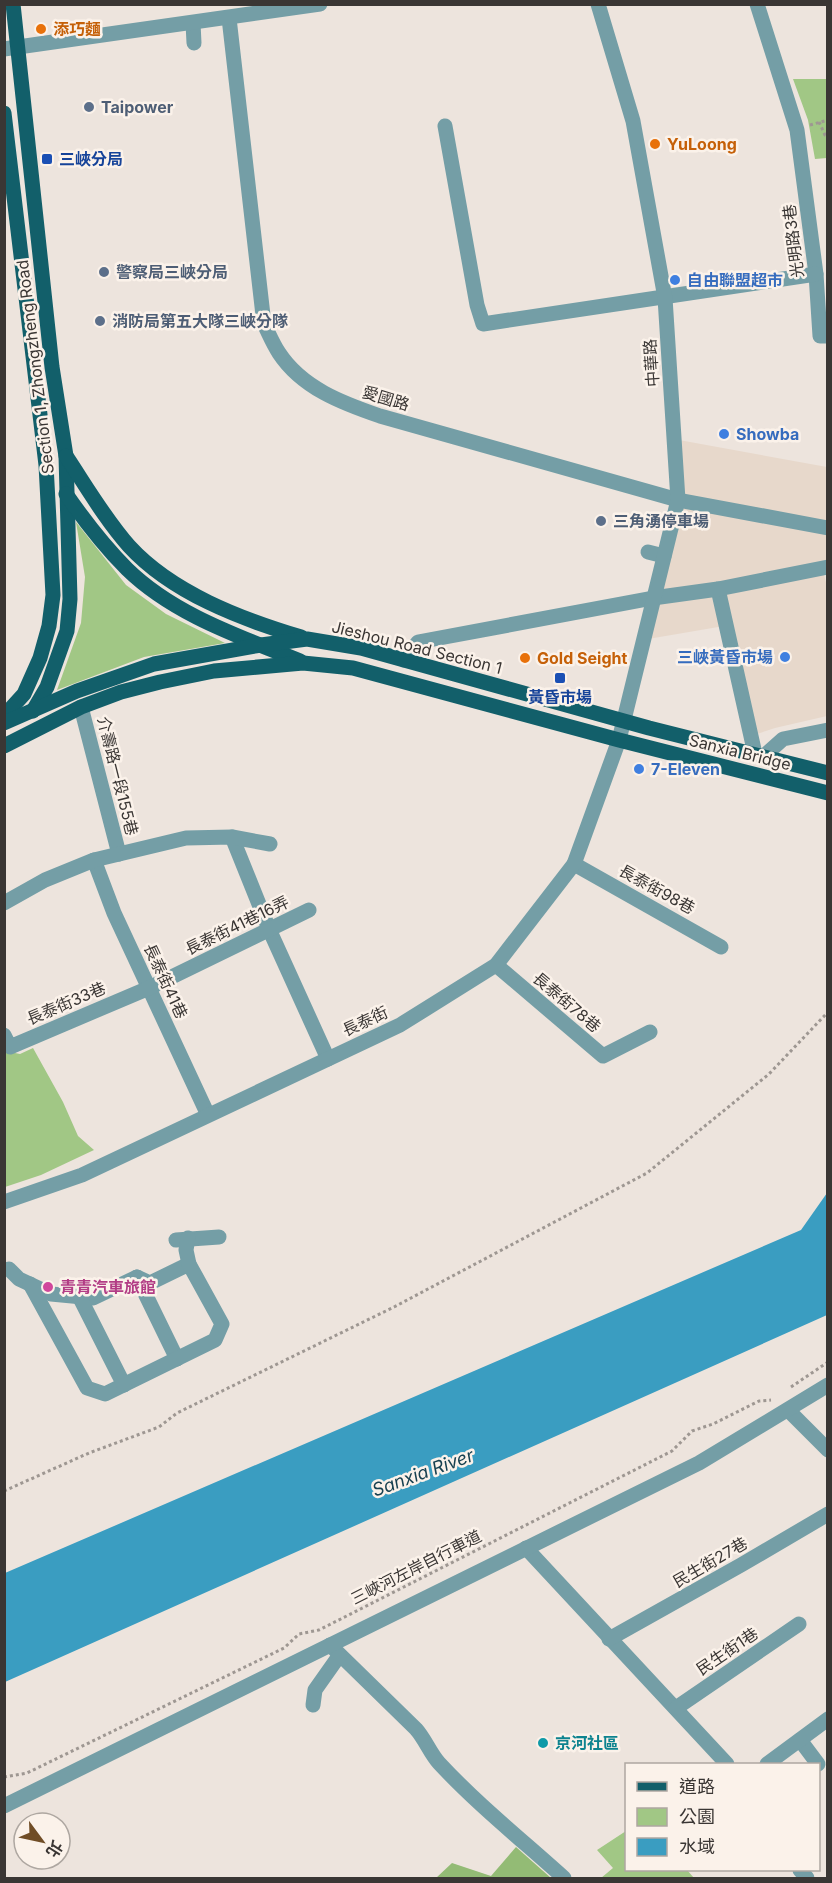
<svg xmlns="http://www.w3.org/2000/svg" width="832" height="1883" font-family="Inter,'Noto Sans TC',sans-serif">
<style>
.built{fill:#e7d8cb}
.green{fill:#a1c785}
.forest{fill:#93bb75}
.water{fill:#3a9dc1}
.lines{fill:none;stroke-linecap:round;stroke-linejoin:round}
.path{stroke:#9e9792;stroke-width:3;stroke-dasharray:3 3;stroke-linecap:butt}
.minor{stroke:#749ea6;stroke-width:15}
.major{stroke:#125f6a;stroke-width:15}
.food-dot{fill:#e8710a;stroke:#fbf2ea;stroke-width:2}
.service-dot{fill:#5c6f8a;stroke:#fbf2ea;stroke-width:2}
.transit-dot{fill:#1a4fb4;stroke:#fbf2ea;stroke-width:2}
.shop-dot{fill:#3f7fe0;stroke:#fbf2ea;stroke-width:2}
.hotel-dot{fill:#d1479c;stroke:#fbf2ea;stroke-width:2}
.culture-dot{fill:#0f9aa8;stroke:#fbf2ea;stroke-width:2}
.labels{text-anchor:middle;stroke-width:5;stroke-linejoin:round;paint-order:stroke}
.food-label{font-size:16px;font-weight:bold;fill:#c56008;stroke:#fbf2ea;text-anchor:start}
.service-label{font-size:16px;font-weight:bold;fill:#4e5e75;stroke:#fbf2ea;text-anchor:start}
.transit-label{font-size:16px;font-weight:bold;fill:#164399;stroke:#fbf2ea;text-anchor:start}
.street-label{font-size:16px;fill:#3a3634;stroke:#fbf2ea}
.shop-label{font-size:16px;font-weight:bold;fill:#366cbe;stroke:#fbf2ea;text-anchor:start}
.hotel-label{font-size:16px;font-weight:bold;fill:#b23c85;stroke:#fbf2ea;text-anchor:start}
.culture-label{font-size:16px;font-weight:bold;fill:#0d838f;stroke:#fbf2ea;text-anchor:start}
.water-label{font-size:18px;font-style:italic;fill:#174151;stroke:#fbf2ea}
</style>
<rect width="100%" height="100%" fill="#ede4dd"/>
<polygon class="built" points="679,440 827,467 828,574 824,575 828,590 827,716 775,728 757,734 730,625 648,639 683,497"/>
<g class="green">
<polygon points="793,79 827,79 827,158 815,159 808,120"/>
<polygon points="76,522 126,585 166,614 225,643 144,657 57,690 81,623 85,577"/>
<polygon points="33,1048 63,1102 78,1136 94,1150 41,1175 5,1187 5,1051 20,1054"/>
<polygon points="626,1831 626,1870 687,1870 694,1878 601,1878 613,1868 597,1850"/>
</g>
<polygon class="forest" points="516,1847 551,1878 436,1878 452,1863 491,1876"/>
<polygon class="water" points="827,1193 827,1315 5,1682 5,1573 801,1230"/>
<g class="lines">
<g class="path">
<polyline points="819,122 825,135 828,137"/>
<polyline points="810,125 828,120"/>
<polyline points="791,1387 828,1362"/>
<polyline points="4,1491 89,1453 159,1427 177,1413 394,1307 647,1173 769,1074 828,1012"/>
<polyline points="4,1777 27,1773 284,1648 299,1634 319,1630 672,1451 692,1431 713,1424 759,1401 771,1400"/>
</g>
<g class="minor">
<polyline points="757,4 797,130 816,274 820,336 828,336"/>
<path d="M 229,18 L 264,324 C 269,334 273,344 279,353 C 302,388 342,403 380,416 L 678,500 L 828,528"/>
<polyline points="193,23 194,43"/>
<polyline points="4,49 320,4"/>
<polyline points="445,126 477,305 483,324 816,274"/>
<polyline points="648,552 664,556"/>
<polyline points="718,589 755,754"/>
<polyline points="404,660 418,642 653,598 718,589 828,567"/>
<polyline points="81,707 119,854"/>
<polyline points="763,757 783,739 828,730"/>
<polyline points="232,837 269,929 328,1059"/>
<polyline points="94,860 114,913 208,1115"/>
<polyline points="574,864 721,947"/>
<polyline points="4,903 45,880 94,860 186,838 232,837 270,844"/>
<polyline points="496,965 603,1056 650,1032"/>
<polyline points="4,1035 10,1047 149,988 309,910"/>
<polyline points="4,1202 82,1175 400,1025 496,965 574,864 619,740 678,500 665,298 633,121 598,4"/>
<polyline points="176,1240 219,1237"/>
<polyline points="9,1269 19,1279 51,1294 93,1298 137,1277 150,1283 189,1264"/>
<polyline points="137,1277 177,1359"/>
<polyline points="30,1284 87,1388 105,1394 215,1340 222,1324 189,1264 186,1250 188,1238"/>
<polyline points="79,1296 124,1385"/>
<polyline points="788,1410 828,1450"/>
<polyline points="526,1548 727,1764"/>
<polyline points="609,1639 741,1565 828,1514"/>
<path d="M 330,1645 L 416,1729 C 425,1739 430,1753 439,1763 C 478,1805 522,1840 564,1878"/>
<polyline points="313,1705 315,1690 339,1656"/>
<polyline points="676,1708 799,1624"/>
<polyline points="800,1740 818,1764"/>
<polyline points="767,1764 828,1719"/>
<polyline points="4,1806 699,1463 828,1385"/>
<polyline points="800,1870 807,1878"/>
</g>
<g class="major">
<polyline points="13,4 52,367 66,456 70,599 67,631 47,687 33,711"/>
<polyline points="4,113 46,465 53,595 49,626 40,658 24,694 4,716"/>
<path d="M 66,456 C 86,486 105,519 129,546 C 172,593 241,619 301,637"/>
<path d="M 66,494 C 84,520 104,546 127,569 C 174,615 241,637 300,661"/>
<polyline points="4,723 77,691 154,664 261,645 307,639 361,648 649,728 828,773"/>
<polyline points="4,746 81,707 121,692 160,682 214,671 303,663 353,668 619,740 828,793"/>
</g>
</g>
<g class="food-dot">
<circle cx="41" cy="29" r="6"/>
<circle cx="655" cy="144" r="6"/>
<circle cx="525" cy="658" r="6"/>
</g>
<g class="service-dot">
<circle cx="89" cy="107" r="6"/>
<circle cx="104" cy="272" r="6"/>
<circle cx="100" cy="321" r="6"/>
<circle cx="601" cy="521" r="6"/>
</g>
<g class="transit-dot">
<rect x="41" y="153" width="12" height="12" rx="3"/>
<rect x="554" y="672" width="12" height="12" rx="3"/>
</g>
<g class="shop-dot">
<circle cx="675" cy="280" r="6"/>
<circle cx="724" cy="434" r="6"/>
<circle cx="785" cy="657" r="6"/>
<circle cx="639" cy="769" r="6"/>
</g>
<circle class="hotel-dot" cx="48" cy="1287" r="6"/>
<circle class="culture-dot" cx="543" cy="1743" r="6"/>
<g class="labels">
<g class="food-label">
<text x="53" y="35">添巧麵</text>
<text x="667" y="150">YuLoong</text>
<text x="537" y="664">Gold Seight</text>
</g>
<g class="service-label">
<text x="101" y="113">Taipower</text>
<text x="116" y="278">警察局三峽分局</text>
<text x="112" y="327">消防局第五大隊三峽分隊</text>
<text x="613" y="527">三角湧停車場</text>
</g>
<g class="transit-label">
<text x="59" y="165">三峽分局</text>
<text x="560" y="703" text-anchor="middle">黃昏市場</text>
</g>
<g class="street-label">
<text transform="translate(793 241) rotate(-97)" y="6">光明路3巷</text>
<text transform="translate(651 363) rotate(-94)" y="6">中華路</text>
<text transform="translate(35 367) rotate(-97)" y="6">Section 1, Zhongzheng Road</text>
<text transform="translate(386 398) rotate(17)" y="6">愛國路</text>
<text transform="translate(417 647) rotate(14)" y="6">Jieshou Road Section 1</text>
<text transform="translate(740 752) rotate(14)" y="6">Sanxia Bridge</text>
<text transform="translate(118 776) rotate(76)" y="6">介壽路一段155巷</text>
<text transform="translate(657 889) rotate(29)" y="6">長泰街98巷</text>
<text transform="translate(237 925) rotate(-26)" y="6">長泰街41巷16弄</text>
<text transform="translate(166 981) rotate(65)" y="6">長泰街41巷</text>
<text transform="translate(567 1002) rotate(40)" y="6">長泰街78巷</text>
<text transform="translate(66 1003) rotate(-23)" y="6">長泰街33巷</text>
<text transform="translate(365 1021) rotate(-25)" y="6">長泰街</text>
<text transform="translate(710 1562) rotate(-30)" y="6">民生街27巷</text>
<text transform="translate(416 1567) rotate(-27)" y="6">三峽河左岸自行車道</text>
<text transform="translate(727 1651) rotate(-34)" y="6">民生街1巷</text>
</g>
<g class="shop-label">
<text x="687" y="286">自由聯盟超市</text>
<text x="736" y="440">Showba</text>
<text x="773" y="663" text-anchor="end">三峽黃昏市場</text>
<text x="651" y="775">7-Eleven</text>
</g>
<g class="hotel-label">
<text x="60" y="1293">青青汽車旅館</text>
</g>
<g class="culture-label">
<text x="555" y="1749">京河社區</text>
</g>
<g class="water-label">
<text transform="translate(423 1473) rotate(-20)" y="6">Sanxia River</text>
</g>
</g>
<rect width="832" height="1883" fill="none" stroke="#3a3634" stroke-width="12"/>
<rect x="625" y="1763" width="195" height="108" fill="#fbf2ea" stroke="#aea7a1" stroke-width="1.5"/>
<rect x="637" y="1782" width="30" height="9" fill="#125f6a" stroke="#aea7a1" stroke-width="1.5"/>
<text x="679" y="1793" font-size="18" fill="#3a3634">道路</text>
<rect x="637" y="1808" width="30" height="18" fill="#a1c785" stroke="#aea7a1" stroke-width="1.5"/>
<text x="679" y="1823" font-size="18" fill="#3a3634">公園</text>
<rect x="637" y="1838" width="30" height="18" fill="#3a9dc1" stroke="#aea7a1" stroke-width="1.5"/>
<text x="679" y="1853" font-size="18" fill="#3a3634">水域</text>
<g transform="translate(42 1841) rotate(123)"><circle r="28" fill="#fbf2ea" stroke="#aea7a1" stroke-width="1.5"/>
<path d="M0-4.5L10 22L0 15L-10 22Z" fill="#704d26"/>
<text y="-9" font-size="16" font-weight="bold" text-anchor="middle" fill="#3a3634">北</text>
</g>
</svg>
